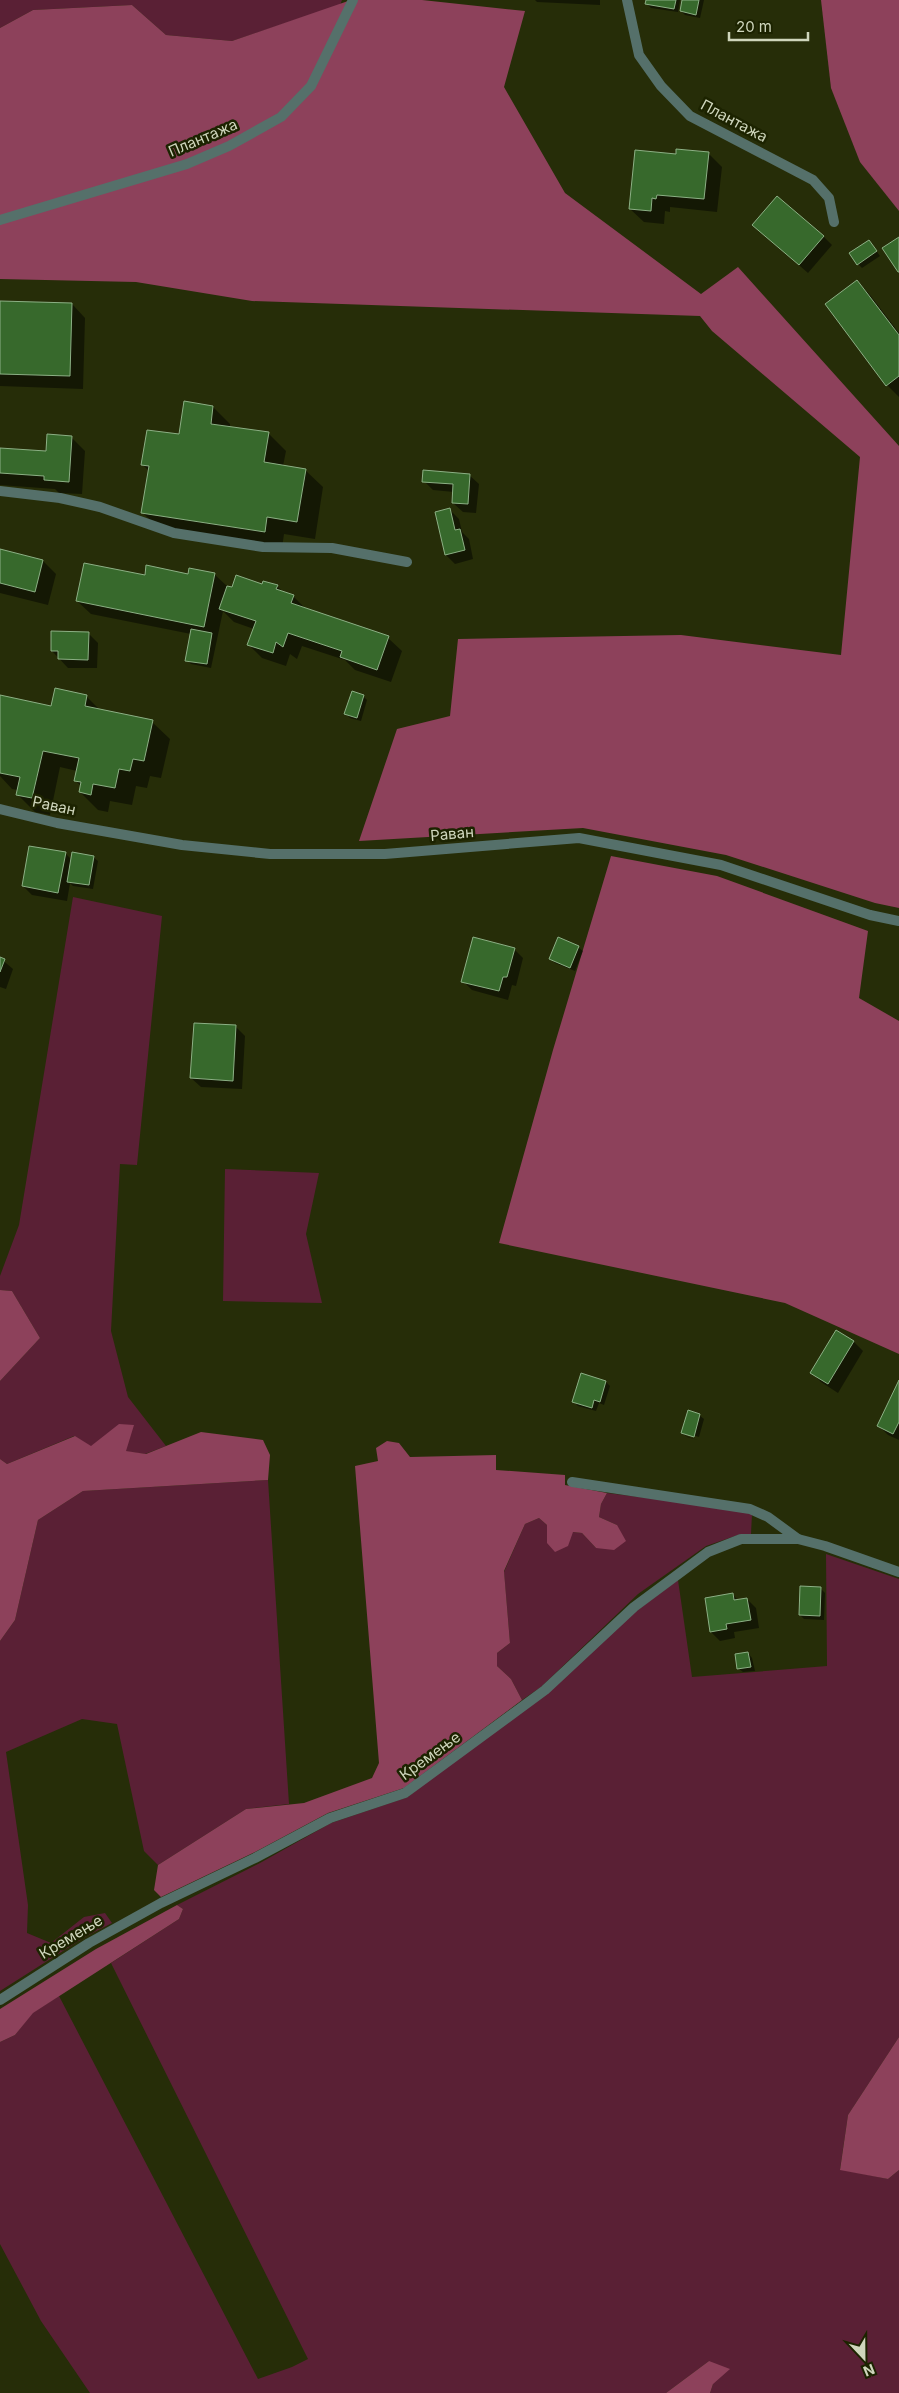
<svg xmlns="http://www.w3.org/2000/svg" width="899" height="2393" font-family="Inter,sans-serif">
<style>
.green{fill:#5a2035}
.forest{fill:#8d415b}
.shadow{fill:#0007}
.building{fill:#37692c;stroke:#8cb085}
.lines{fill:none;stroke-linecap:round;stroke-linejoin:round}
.street{stroke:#55706a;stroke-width:10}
.labels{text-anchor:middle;stroke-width:5;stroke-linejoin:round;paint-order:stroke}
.street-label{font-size:15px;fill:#cfd6bc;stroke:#1c2300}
</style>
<rect width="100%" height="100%" fill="#262d08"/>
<g class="green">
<polygon points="0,0 342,0 340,5 232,41 166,35 132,5 33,10 0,28"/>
<polygon points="73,897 162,916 137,1165 120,1164 111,1331 128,1397 166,1446 145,1454 91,1447 74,1436 7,1464 0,1459 0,1381 40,1338 12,1291 0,1290 0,1276 19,1225"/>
<polygon points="225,1169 319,1173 306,1234 322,1303 223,1301"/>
<polygon points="268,1480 289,1804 246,1809 158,1865 144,1851 117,1724 82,1719 6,1752 28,1905 27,1933 51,1943 84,1917 105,1913 112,1923 85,1937 0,1991 0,1641 15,1620 38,1520 83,1491"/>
<polygon points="607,1493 720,1507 752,1514 751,1534 741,1534 706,1546 638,1594 541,1687 522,1700 511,1679 497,1666 497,1653 510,1643 504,1572 525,1524 539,1518 547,1525 547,1543 573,1532 582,1533 596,1548 617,1525 599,1517 601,1504"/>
<polygon points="826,1554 899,1579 899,2037 848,2115 840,2169 888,2179 899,2170 899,2393 710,2393 713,2384 709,2361 666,2393 90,2393 41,2321 0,2244 0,2042 15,2035 32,2013 59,1996 258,2379 292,2367 308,2359 111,1963 179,1919 183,1909 177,1905 260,1863 331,1823 408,1797 635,1612 678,1580 692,1677 827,1666"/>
</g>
<g class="forest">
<polygon points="351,0 422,0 525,11 504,87 565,193 701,294 738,267 899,446 899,908 875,903 726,855 583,828 359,841 397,729 450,716 458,639 681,635 841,655 860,457 712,331 700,316 252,301 136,282 0,279 0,28 33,10 132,5 166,35 232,41"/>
<polygon points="821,0 899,0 899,211 860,162 831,88"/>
<polygon points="611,856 717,876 868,931 859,998 899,1021 899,1354 785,1303 499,1243 553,1050"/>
<polygon points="0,1290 12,1291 40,1338 0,1381"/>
<polygon points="119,1424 134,1425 126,1451 146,1454 201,1432 263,1440 270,1455 268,1480 83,1491 38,1520 15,1620 0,1641 0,1459 7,1464 75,1436 91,1446"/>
<polygon points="387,1441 399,1443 410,1457 496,1455 496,1470 565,1475 565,1485 607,1493 601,1504 599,1517 617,1525 626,1541 614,1550 596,1548 582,1533 573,1532 568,1546 555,1552 547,1543 547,1525 539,1518 525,1524 504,1571 510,1643 497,1653 497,1666 511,1679 522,1700 404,1788 328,1813 255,1852 161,1897 154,1890 158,1865 246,1809 304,1803 372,1778 379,1763 355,1466 378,1461 376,1448"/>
<polygon points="177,1905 183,1909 179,1919 33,2013 15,2035 0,2042 0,2009 96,1949"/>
<polygon points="899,2037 899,2170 888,2179 840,2170 848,2115"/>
<polygon points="709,2361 730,2369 713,2384 710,2393 666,2393"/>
</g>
<g class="shadow">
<polygon points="535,0 600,0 600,5 537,2"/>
<polygon points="647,0 680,0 678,12 651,8 647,4"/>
<polygon points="683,0 704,0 700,18 685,15 681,11"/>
<polygon points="708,153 722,167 717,212 670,207 670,212 665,211 664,224 644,222 630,209 677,155"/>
<polygon points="753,225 823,236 832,245 808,273"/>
<polygon points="869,241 880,256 862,268 858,264"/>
<polygon points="857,281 870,295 899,333 899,397 887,385 826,304"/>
<polygon points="0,303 72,304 85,318 83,389 0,386"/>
<polygon points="213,407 230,424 230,428 268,433 286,451 283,466 305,470 323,487 315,539 284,534 282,548 160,530 142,512 149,471 143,465"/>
<polygon points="71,437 85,451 82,494 59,493 55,489 0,485 0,449 47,452"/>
<polygon points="469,475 479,484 476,513 463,512 453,503 454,492 433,490 424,481"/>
<polygon points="450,510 459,519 462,532 469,539 473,559 455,564 446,555"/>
<polygon points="0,550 43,561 56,574 48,605 0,593"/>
<polygon points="214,574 228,587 277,586 284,593 293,596 307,610 388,638 402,651 391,682 355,670 345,660 302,646 297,659 290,654 286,666 262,658 249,645 254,629 234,622 223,611 211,668 191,664 187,660 191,634 91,614 77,601 146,576"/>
<polygon points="89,634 98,643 97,668 68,668 52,651"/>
<polygon points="0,696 52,707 86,696 101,711 152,722 170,739 161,778 150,776 147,788 136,786 132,805 110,801 108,812 98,810 80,792 82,787 75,780 77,771 60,767 50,815 35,812 17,794 18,790 12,789 0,776"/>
<polygon points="363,696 367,700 361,721 350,718 346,714"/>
<polygon points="65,853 72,860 93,857 98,861 93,889 73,886 70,883 67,901 32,895 23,886"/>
<polygon points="578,947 583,951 575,971 555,963 551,959"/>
<polygon points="514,949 523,958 516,986 512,985 508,1000 472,990 463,981"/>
<polygon points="0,958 13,969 6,989 0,987"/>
<polygon points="195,1024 236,1027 245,1036 242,1089 201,1087 191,1078"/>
<polygon points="836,1332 854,1342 863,1351 838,1393 821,1382 812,1373"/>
<polygon points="582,1375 606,1382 610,1386 604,1405 599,1403 596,1411 578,1406 574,1402"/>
<polygon points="899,1383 899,1440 888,1435 879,1426"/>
<polygon points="699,1415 704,1419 699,1437 686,1433 686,1436 698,1440 687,1437 683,1433"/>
<polygon points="821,1589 825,1593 824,1620 804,1619 800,1615"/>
<polygon points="732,1594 738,1600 747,1599 756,1608 759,1628 734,1632 735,1638 720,1641 711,1632"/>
<polygon points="748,1653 752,1658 755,1671 743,1672 738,1668"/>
</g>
<g class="building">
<polygon points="646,0 676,0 674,9 645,4"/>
<polygon points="682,0 699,0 696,15 680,11"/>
<polygon points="676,149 709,152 704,199 657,195 656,199 652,198 651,211 629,209 635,150 676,154"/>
<polygon points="777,196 824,236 799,265 752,225"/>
<polygon points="899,237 899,272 898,272 882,248"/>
<polygon points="869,240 877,251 857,265 849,253"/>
<polygon points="857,280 899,335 899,376 886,386 825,304"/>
<polygon points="0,301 72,303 70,376 0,374"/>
<polygon points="184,401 213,406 211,424 269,432 264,462 306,469 297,522 267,517 265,532 141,513 149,466 141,465 147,430 179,434"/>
<polygon points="47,434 72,436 69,482 44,480 44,476 0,473 0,448 46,451"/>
<polygon points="423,470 470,474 468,504 452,503 453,484 422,482"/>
<polygon points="450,508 455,530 460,529 465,550 445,555 435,512"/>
<polygon points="0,549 43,560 35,592 0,583"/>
<polygon points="84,563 145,575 146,565 188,574 189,568 215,573 204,627 76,601"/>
<polygon points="236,575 262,584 263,581 278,585 276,589 294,595 291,603 389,636 377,670 340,657 342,651 288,633 283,647 276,642 273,653 247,645 256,621 219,609 227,586 232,587"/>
<polygon points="191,629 212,633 207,664 185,661"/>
<polygon points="51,631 89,632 88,660 58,659 58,651 51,651"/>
<polygon points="55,688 87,695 85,706 153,720 144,761 133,759 130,771 119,769 115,788 93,784 91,795 79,792 81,782 74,781 79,758 43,751 32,798 16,795 20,777 0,773 0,695 51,706"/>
<polygon points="352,691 364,695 357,718 344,714"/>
<polygon points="29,846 66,852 58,893 22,886"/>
<polygon points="72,852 94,856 89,885 67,882"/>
<polygon points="473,937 515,948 507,977 503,977 499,991 461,982"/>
<polygon points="558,937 579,946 570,968 549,959"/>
<polygon points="0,957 5,959 0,972"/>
<polygon points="194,1023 236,1025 233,1081 190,1078"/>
<polygon points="836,1330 854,1341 828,1384 810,1373"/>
<polygon points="581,1373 606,1381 600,1402 594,1400 592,1408 572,1402"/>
<polygon points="899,1380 899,1422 893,1434 877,1426"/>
<polygon points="688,1410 700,1414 694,1437 681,1433"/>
<polygon points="800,1586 821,1587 820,1616 799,1615"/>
<polygon points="733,1593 734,1600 747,1598 751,1620 726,1624 727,1629 710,1632 705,1598"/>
<polygon points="748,1652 751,1667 737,1669 735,1654"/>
</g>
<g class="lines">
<g class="street">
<polyline points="627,0 639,55 661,86 690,116 813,180 829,198 834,222"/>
<polyline points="0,220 187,164 229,146 281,117 311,86 353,0"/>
<polyline points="0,491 60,498 100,507 174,533 263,547 332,548 407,562"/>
<polyline points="0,809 57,823 182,845 270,854 385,854 579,838 721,865 870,915 899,921"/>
<polyline points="572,1482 750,1509 768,1517 798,1539"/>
<polyline points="0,2000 89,1943 161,1903 255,1858 330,1818 405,1793 545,1690 634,1607 708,1552 741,1539 798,1539 825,1546 899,1572"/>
</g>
</g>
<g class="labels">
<g class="street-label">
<text transform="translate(734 121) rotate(28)" y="5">Плантажа</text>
<text transform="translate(203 138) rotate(-23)" y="5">Плантажа</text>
<text transform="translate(54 806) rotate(12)" y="5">Раван</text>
<text transform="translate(452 834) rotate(-5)" y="5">Раван</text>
<text transform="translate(430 1756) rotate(-36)" y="5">Кремење</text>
<text transform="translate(71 1937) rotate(-31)" y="5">Кремење</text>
</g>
</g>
<g transform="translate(864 2358) rotate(158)" stroke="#1c2300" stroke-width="4" paint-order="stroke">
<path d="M0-4L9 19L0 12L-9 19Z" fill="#cfd6bc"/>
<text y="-8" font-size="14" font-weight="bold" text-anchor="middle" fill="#cfd6bc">N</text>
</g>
<path d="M729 32v8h79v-8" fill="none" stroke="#cfd6bc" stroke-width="2.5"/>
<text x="736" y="32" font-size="15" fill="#cfd6bc" stroke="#1c2300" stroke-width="4" paint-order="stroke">20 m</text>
</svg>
